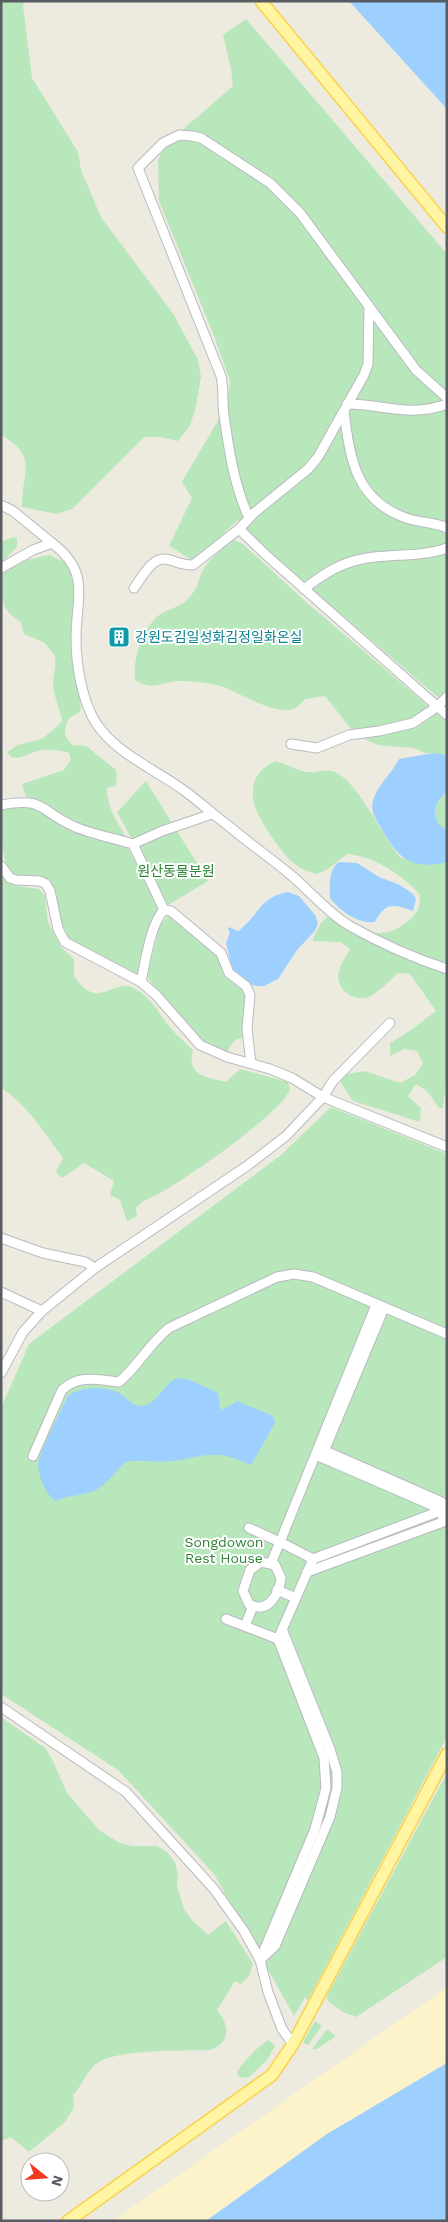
<svg xmlns="http://www.w3.org/2000/svg" width="448" height="2222" font-family="'Work Sans','Noto Sans KR',sans-serif">
<style>
.green{fill:#b9e7bc}
.sand{fill:#fcf3cb}
.water{fill:#9dcfff}
.lines{fill:none;stroke-linecap:round;stroke-linejoin:round}
.minor-casing{stroke:#b8bac0;stroke-width:11}
.major-casing{stroke:#fad24b;stroke-width:14}
.minor{stroke:#fff;stroke-width:9}
.major{stroke:#fff5a2;stroke-width:11}
.labels{text-anchor:middle;stroke-width:4;stroke-linejoin:round;paint-order:stroke}
.culture-label{font-size:14px;fill:#0d838f;stroke:#fff;text-anchor:start}
.park-label{font-size:14px;fill:#2e8337;stroke:#fff}
</style>
<rect width="100%" height="100%" fill="#edebdf"/>
<g class="green">
<path d="M 1,1 L 24,1 L 23,6 L 32,78 L 78,152 L 81,170 L 101,217 L 174,315 L 198,360 L 201,377 L 195,411 L 189,427 L 178,441 L 161,437 L 144,437 L 72,509 L 56,514 L 22,507 C 21,473 40,457 1,435 Z"/>
<polygon points="246,19 447,254 447,705 265,549 238,520 194,561 169,546 192,498 182,482 227,405 230,381 214,336 159,201 158,160 166,144 233,86 231,69 223,35"/>
<polygon points="13,537 17,538 17,547 1,563 1,542"/>
<path d="M 232,539 L 243,544 L 306,602 L 447,722 L 447,755 L 425,753 L 414,748 L 378,745 L 367,740 L 356,734 L 348,725 L 325,696 L 305,699 C 303,701 300,705 297,707 C 278,720 238,690 217,685 C 206,683 191,681 179,681 C 160,682 154,692 135,680 C 132,659 144,622 164,612 C 175,607 184,605 192,594 C 198,587 199,577 203,570 C 210,558 223,548 232,539 Z"/>
<path d="M 49,555 L 65,562 L 73,573 L 75,594 L 72,657 L 81,707 L 80,712 C 77,714 71,716 69,719 C 62,728 65,739 73,745 L 86,746 L 115,769 L 117,774 L 116,786 L 107,788 C 108,810 116,819 126,837 C 109,834 90,830 74,822 C 58,814 45,800 26,797 L 22,784 L 64,770 L 71,759 L 69,753 C 61,750 46,749 37,751 C 27,754 21,760 11,757 L 7,752 L 18,745 L 42,739 L 62,722 C 62,713 53,696 53,684 C 53,674 57,666 55,656 L 45,643 L 24,634 L 21,622 C 0,609 1,598 1,573 L 21,561 Z"/>
<path d="M 275,761 C 287,764 297,771 308,772 C 318,773 325,768 335,772 C 358,781 383,838 401,858 L 447,862 L 447,1075 L 443,1108 L 439,1108 L 427,1091 L 416,1084 L 408,1096 L 421,1108 L 420,1122 L 353,1101 L 340,1081 L 347,1074 L 365,1071 L 400,1083 L 415,1075 L 423,1063 L 417,1051 L 404,1049 L 390,1056 L 390,1043 L 411,1030 L 436,1011 L 410,974 L 398,973 C 390,980 381,990 371,996 C 355,1004 334,989 339,971 C 341,964 346,956 350,949 L 340,942 L 312,941 L 321,923 L 327,917 C 359,924 377,946 407,922 C 417,914 420,908 420,895 C 403,875 373,856 347,854 L 328,869 L 317,874 C 309,872 303,870 296,865 C 286,858 280,848 273,839 C 254,812 238,780 275,761 Z"/>
<polygon points="146,781 208,881 168,905 117,812"/>
<path d="M 447,792 L 447,830 L 439,825 C 432,810 435,803 447,792 Z"/>
<path d="M 25,803 L 128,848 L 160,907 L 138,975 L 74,945 L 64,937 L 52,888 C 40,884 25,882 14,876 C 0,865 1,827 1,807 Z"/>
<path d="M 1,875 L 13,885 L 39,889 L 45,896 L 48,922 L 61,947 L 74,959 L 74,976 C 78,981 82,987 87,990 C 102,1001 116,981 131,987 C 150,994 160,1016 173,1031 C 179,1037 186,1043 193,1050 C 186,1075 206,1077 226,1082 L 240,1069 L 288,1082 L 290,1090 C 279,1115 188,1177 162,1192 C 152,1198 143,1199 136,1208 L 137,1216 L 127,1221 L 120,1200 L 110,1195 L 114,1181 L 84,1163 L 62,1178 L 56,1172 L 63,1158 C 45,1134 27,1104 1,1088 Z"/>
<path d="M 168,916 L 175,918 L 220,955 L 243,986 L 246,992 L 246,1038 C 235,1037 231,1043 227,1053 L 200,1041 L 147,977 L 160,925 Z"/>
<polygon points="331,1107 447,1154 447,1737 308,2000 305,1997 294,2016 214,1874 118,1770 1,1694 1,1408 29,1344 281,1155"/>
<path d="M 1,1717 L 45,1748 L 52,1759 L 67,1793 L 99,1830 L 120,1843 L 132,1846 L 157,1846 L 167,1852 L 175,1862 L 178,1874 L 177,1886 L 184,1909 L 191,1919 L 208,1935 L 226,1921 L 253,1964 L 249,1976 L 241,1984 L 235,1981 L 217,2010 C 230,2025 231,2043 210,2050 C 183,2051 120,2049 99,2062 C 86,2070 83,2085 73,2095 L 74,2107 L 65,2122 L 29,2152 L 11,2137 L 1,2141 Z"/>
<polygon points="447,1773 447,1957 356,2017 343,2012 328,2001 327,1996 330,1990"/>
<polygon points="315,2021 322,2026 308,2045 304,2043 304,2040"/>
<polygon points="327,2029 336,2036 317,2049 312,2049"/>
<path d="M 269,2040 L 275,2046 L 267,2060 L 249,2077 L 240,2078 L 237,2073 C 239,2066 262,2042 269,2040 Z"/>
</g>
<polygon class="sand" points="447,1987 447,2063 327,2134 206,2221 113,2221"/>
<g class="water">
<polygon points="349,1 447,1 447,109"/>
<path d="M 433,753 L 447,755 L 447,792 C 435,802 432,810 439,825 L 447,830 L 447,862 C 410,871 397,857 380,826 C 376,819 370,811 373,801 C 377,785 391,775 399,759 Z"/>
<path d="M 339,862 L 357,863 L 379,877 L 400,885 L 413,894 L 416,899 L 413,911 C 394,904 385,902 375,922 C 358,924 341,912 330,898 C 330,886 328,870 339,862 Z"/>
<path d="M 288,892 L 299,896 L 315,915 L 318,923 L 315,931 L 297,950 L 278,979 L 264,986 L 257,986 L 247,983 L 233,973 L 226,943 L 230,933 L 228,929 L 229,927 L 238,931 C 259,916 259,897 288,892 Z"/>
<path d="M 178,1378 L 190,1380 L 218,1393 L 220,1407 L 223,1410 L 237,1401 L 273,1416 L 275,1423 L 251,1465 C 214,1448 209,1456 172,1461 C 157,1463 141,1459 126,1462 C 115,1472 107,1484 94,1491 C 82,1496 68,1495 56,1501 C 46,1496 38,1475 38,1464 C 38,1456 63,1406 68,1396 C 80,1386 108,1386 121,1394 C 128,1399 132,1406 141,1406 C 158,1405 163,1383 178,1378 Z"/>
<polygon points="447,2063 447,2221 206,2221 327,2134"/>
</g>
<g class="lines">
<g class="minor-casing">
<g id="minor">
<path d="M 347,404 C 383,404 410,418 447,404"/>
<path d="M 344,411 C 350,460 356,502 409,519 C 422,523 435,522 447,528"/>
<polyline points="1,505 13,511 52,543"/>
<path d="M 249,518 C 234,485 229,451 224,415 C 222,402 224,389 221,376 L 138,168 L 163,143 L 179,135 L 192,136 L 201,138 L 270,183 L 300,213 L 416,370 L 447,398"/>
<polyline points="239,529 266,555 447,715"/>
<path d="M 1,568 L 33,550 L 52,543 C 91,572 76,597 76,639 C 76,664 82,701 96,723 C 116,754 157,770 186,792 C 201,803 215,816 230,827 C 250,844 272,859 292,876 C 312,893 328,913 350,926 C 380,943 414,958 447,969"/>
<path d="M 134,588 C 143,576 153,554 170,560 C 178,563 185,565 193,565 L 239,529 L 254,513 L 308,469 L 318,457 L 364,375 L 368,364 L 369,308"/>
<path d="M 304,589 C 322,575 340,563 362,559 C 390,553 420,558 447,548"/>
<polyline points="291,744 317,748 349,735 379,731 413,723 438,706 447,697"/>
<path d="M 1,805 C 46,797 38,810 73,826 C 91,834 113,838 133,844 L 162,831 L 212,814"/>
<path d="M 133,844 L 164,910 C 151,922 145,963 141,982"/>
<polyline points="1,866 10,878 16,880 40,881 46,884 50,891 58,929 65,942 141,982 156,995 200,1045 227,1057 270,1069 292,1078 323,1097 447,1147"/>
<polyline points="164,910 171,911 221,953 229,973 246,986 250,995 247,1029 251,1063"/>
<polyline points="1,1238 43,1253 85,1262 95,1268"/>
<polyline points="1,1292 42,1311"/>
<polyline points="1,1373 23,1332 42,1311 95,1268 247,1166 286,1136 323,1097 333,1081 390,1023"/>
<path d="M 33,1456 L 62,1390 C 79,1374 98,1380 119,1382 C 138,1366 149,1344 169,1328 L 277,1277 L 294,1274 L 313,1277 L 447,1334"/>
<polyline points="322,1456 384,1308"/>
<polyline points="249,1528 280,1542 271,1563"/>
<polyline points="313,1559 443,1510 316,1455"/>
<path d="M 261,1562 L 275,1565 L 281,1578 C 279,1594 268,1615 249,1604 L 243,1591 L 250,1570 Z"/>
<polyline points="307,1572 443,1522 442,1502 319,1448"/>
<polyline points="277,1590 296,1598"/>
<polyline points="226,1619 278,1639 313,1559 280,1542 376,1305"/>
<polyline points="245,1626 253,1606"/>
<polyline points="278,1639 324,1758 326,1788 315,1829 260,1960 268,1992 282,2029 293,2044"/>
<polyline points="1,1707 126,1792 214,1889 244,1931 260,1960 275,1946 330,1817 337,1788 337,1772 330,1749 282,1629"/>
</g>
</g>
<g class="major-casing">
<g id="major">
<polyline points="261,1 447,227"/>
<polyline points="68,2221 272,2075 293,2044 311,2010 447,1754"/>
</g>
</g>
<use href="#minor" class="minor"/>
<use href="#major" class="major"/>
</g>
<defs>
<g id="building-square" transform="scale(1.125)"><rect x="-9" y="-9" width="18" height="18" rx="4" fill="#0f9aa8" stroke="#fff"/><path d="M-4-6H4V6H1V3H-1V6H-4ZM-2.5-4.3h1.7v1.8h-1.7ZM.8-4.3h1.7v1.8H.8ZM-2.5-1h1.7V.8h-1.7ZM.8-1h1.7V.8H.8Z" fill="#fff"/></g>
</defs>
<g fill-rule="evenodd">
<use href="#building-square" x="119" y="637"/>
</g>
<g class="labels">
<g class="culture-label">
<text x="135" y="642">강원도김일성화김정일화온실</text>
</g>
<g class="park-label">
<text x="176" y="876">원산동물분원</text>
<text x="224" y="1547">Songdowon<tspan x="224" dy="16">Rest House</tspan></text>
</g>
</g>
<rect width="448" height="2222" fill="none" stroke="#585c62" stroke-width="5"/>
<g transform="translate(45 2177) rotate(107)"><circle r="24" fill="#ffffff" stroke="#bcbec0"/>
<path d="M0-4L9 19L0 12L-9 19Z" fill="#f43a1e"/>
<text y="-8" font-size="14" font-weight="bold" text-anchor="middle" fill="#585c62">N</text>
</g>
</svg>
